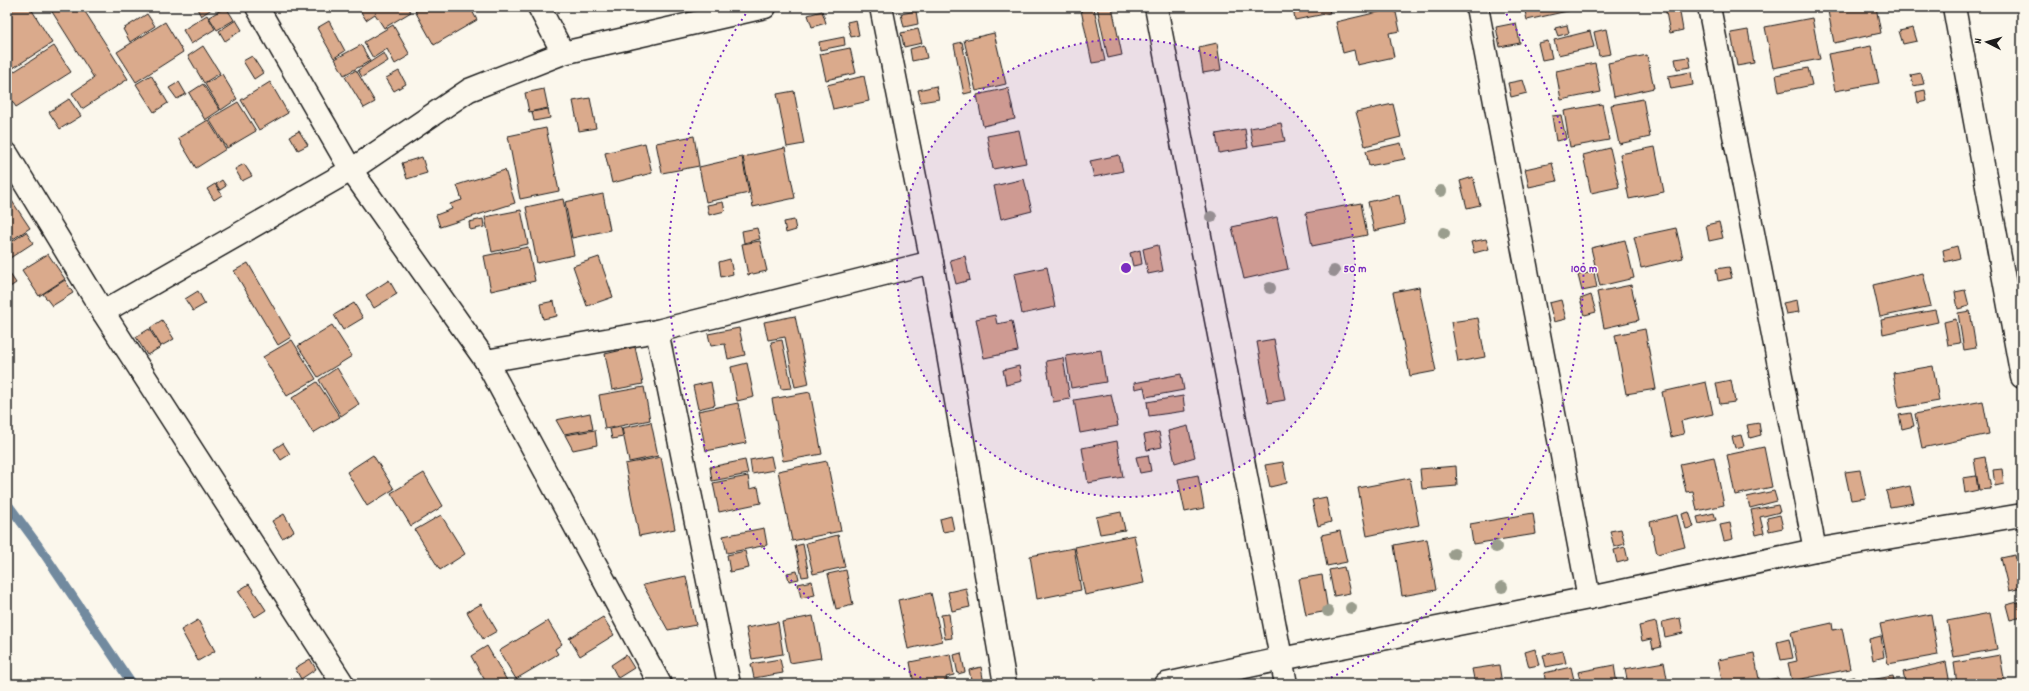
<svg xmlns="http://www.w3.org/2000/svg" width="2029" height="691" font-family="Dekko,sans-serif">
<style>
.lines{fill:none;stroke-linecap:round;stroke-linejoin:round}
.stream{stroke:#728a9f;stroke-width:9}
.building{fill:#daaa8c;stroke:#1c1c1c}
.minor-casing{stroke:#1c1c1c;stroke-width:25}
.minor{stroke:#fbf7ec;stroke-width:22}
.tree{fill:#9a9d8d}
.ring{fill:none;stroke:#7b2cbf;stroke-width:2;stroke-dasharray:2 4}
.centre{fill:#7b2cbf;stroke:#fbf7ec;stroke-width:2}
.ring-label{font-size:12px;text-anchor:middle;font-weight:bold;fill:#7b2cbf;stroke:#fbf7ec;stroke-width:3;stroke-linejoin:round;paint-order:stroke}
</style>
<rect width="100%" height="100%" fill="#fbf7ec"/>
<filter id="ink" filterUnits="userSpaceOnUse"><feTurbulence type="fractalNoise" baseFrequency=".025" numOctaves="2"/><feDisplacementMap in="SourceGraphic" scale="8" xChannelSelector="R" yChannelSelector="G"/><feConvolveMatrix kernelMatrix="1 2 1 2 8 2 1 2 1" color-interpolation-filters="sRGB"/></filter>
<g filter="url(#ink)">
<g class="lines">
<polyline class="stream" points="7,503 38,545 132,684"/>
</g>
<g class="building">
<polygon points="7,7 30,7 52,43 7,72"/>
<polygon points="49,7 82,7 128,79 82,109 72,93 94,78"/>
<polygon points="196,7 213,7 213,8 201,16"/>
<polygon points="226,7 234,20 217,30 209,17"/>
<polygon points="358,7 408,7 411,12 384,28 375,14 366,20"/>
<polygon points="423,7 470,7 477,20 434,45 415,11"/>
<polygon points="1097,7 1112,7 1122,55 1108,58"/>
<polygon points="1293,7 1328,7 1330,13 1295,20"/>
<polygon points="1334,7 1350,7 1335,11"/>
<polygon points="1524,7 1581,7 1581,8 1527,20"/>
<polygon points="1665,7 1679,7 1683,30 1670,33"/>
<polygon points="1847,7 1876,7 1881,33 1834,43 1828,11"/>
<polygon points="1895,7 1912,7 1912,8 1896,12"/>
<polygon points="1094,8 1105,61 1092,63 1081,10"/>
<polygon points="1395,8 1400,31 1389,33 1394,57 1357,65 1354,50 1343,53 1336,22"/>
<polygon points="822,11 826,23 812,27 808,15"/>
<polygon points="916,11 918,24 904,27 901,14"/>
<polygon points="147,14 155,26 130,42 123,29"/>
<polygon points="207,15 215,29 191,44 183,30"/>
<polygon points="1812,18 1820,59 1773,68 1765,27"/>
<polygon points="236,20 242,30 225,41 219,31"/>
<polygon points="856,20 859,35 851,37 847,22"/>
<polygon points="329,21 345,51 334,58 317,28"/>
<polygon points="165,22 183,52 136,82 117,52"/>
<polygon points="1516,23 1520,43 1500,47 1496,27"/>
<polygon points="393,25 410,55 395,64 387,49 373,58 364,42"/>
<polygon points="1567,25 1569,33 1558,36 1555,28"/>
<polygon points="1913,28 1917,41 1903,44 1899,31"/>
<polygon points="918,29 922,43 904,47 901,33"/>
<polygon points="1606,29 1611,54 1599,56 1594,32"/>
<polygon points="1748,30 1754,63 1737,66 1731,33"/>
<polygon points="1590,31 1594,47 1558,55 1554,40"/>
<polygon points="994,33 1006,84 976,91 964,40"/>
<polygon points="844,37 845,45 820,50 819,42"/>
<polygon points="1548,41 1552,58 1542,60 1538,43"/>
<polygon points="962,42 972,92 964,94 954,44"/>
<polygon points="1217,43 1221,70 1203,73 1199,47"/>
<polygon points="361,45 370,61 344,75 335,59"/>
<polygon points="924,45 927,58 912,61 910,49"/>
<polygon points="54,46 71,72 16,107 7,94 7,76"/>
<polygon points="203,46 220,73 204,83 188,56"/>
<polygon points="1871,46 1879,83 1835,91 1828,54"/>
<polygon points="850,48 856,73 826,80 820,54"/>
<polygon points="384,53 388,61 362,77 358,70"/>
<polygon points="1647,55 1654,88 1614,97 1608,63"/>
<polygon points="252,56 263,73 254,79 243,61"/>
<polygon points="1689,57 1691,67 1677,69 1675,59"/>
<polygon points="1595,63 1601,92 1561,100 1556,71"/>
<polygon points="1808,68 1812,85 1779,92 1776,75"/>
<polygon points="356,70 375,102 364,108 345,77"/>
<polygon points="399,71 406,84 394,91 386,78"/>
<polygon points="1691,72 1693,85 1671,89 1668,76"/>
<polygon points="1921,73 1924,84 1913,86 1911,75"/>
<polygon points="222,74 237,99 221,110 205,84"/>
<polygon points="151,75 168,103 154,112 136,84"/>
<polygon points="864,76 869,101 833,109 827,85"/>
<polygon points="1523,80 1527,93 1511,97 1508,83"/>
<polygon points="179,82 186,94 177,99 169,88"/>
<polygon points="270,82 288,113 259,130 241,100"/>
<polygon points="203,84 220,110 205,120 189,93"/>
<polygon points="936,86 939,99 921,102 918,90"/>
<polygon points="1008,88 1015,119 983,126 977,95"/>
<polygon points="544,89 548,108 529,112 525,93"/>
<polygon points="1925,90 1927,101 1918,103 1916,92"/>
<polygon points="794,91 804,144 787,147 777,94"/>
<polygon points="590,98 596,128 579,131 573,101"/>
<polygon points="69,99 81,116 60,129 49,112"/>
<polygon points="1643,99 1650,137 1619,144 1611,105"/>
<polygon points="238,102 256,131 227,148 209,119"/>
<polygon points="1393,104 1401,137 1365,146 1356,112"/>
<polygon points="1602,104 1609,140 1570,147 1564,111"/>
<polygon points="548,109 550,118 534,121 532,112"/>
<polygon points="1561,115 1566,139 1556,141 1552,116"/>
<polygon points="208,120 226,149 196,168 178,138"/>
<polygon points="1281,123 1285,141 1253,146 1250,128"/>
<polygon points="546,128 559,191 520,199 508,136"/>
<polygon points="1245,129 1248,148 1219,153 1216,134"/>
<polygon points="1019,130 1026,163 993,169 987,136"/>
<polygon points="299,131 308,145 298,150 290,136"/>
<polygon points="694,136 699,166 662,173 656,143"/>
<polygon points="645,143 652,173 612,183 605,153"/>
<polygon points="1401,143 1405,159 1369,166 1366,151"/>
<polygon points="1655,147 1664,192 1629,199 1620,154"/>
<polygon points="785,148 795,198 753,207 743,157"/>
<polygon points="1610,148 1619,187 1591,193 1583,155"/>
<polygon points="1119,155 1123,171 1094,177 1090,161"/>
<polygon points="422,157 427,173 407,179 402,163"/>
<polygon points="742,157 749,193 706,202 699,167"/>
<polygon points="1552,163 1557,181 1529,187 1525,169"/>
<polygon points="244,164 252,176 242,181 235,169"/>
<polygon points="505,170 515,203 440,227 436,215 452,209 450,204 462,200 457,185"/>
<polygon points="1473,177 1480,205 1467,208 1460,181"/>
<polygon points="1024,179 1032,211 1001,219 994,186"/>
<polygon points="222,180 226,186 220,190 216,184"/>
<polygon points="215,184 222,195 214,200 207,189"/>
<polygon points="603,194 610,230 572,238 565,202"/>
<polygon points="1399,195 1405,224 1374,231 1368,202"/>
<polygon points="563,199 574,255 537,263 526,207"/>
<polygon points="12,201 30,228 7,243 7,205"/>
<polygon points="723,202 725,211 709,215 707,205"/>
<polygon points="1361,203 1367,235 1312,246 1306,213"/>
<polygon points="521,210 528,244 492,252 485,217"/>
<polygon points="1277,217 1288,269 1244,279 1232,227"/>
<polygon points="483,219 484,227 470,230 469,222"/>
<polygon points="794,220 796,230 786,233 784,222"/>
<polygon points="1719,222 1723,238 1709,241 1706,225"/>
<polygon points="757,228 760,239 744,243 742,231"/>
<polygon points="1676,228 1683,258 1641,268 1634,237"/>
<polygon points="26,232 33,243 7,260 7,245"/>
<polygon points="1486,239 1489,249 1474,253 1471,242"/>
<polygon points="1625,240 1634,278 1600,286 1591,248"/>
<polygon points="760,241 767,271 748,275 742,244"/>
<polygon points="1158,245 1163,271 1148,274 1143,249"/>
<polygon points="1957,246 1960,258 1945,262 1943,250"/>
<polygon points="528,247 535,281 491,291 484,256"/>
<polygon points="1140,250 1142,264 1133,266 1130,253"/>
<polygon points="48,254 65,279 39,296 22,270"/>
<polygon points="965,256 970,280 956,284 950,260"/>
<polygon points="599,257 613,297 587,306 573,266"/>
<polygon points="730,259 733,274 721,277 719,262"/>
<polygon points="248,263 291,337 278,345 234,271"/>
<polygon points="1047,267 1055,307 1022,314 1014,274"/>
<polygon points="1729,267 1732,278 1718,281 1716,269"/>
<polygon points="1594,272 1597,288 1582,291 1578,275"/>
<polygon points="1923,273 1931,306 1880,317 1873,285"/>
<polygon points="10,274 16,283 7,289 7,276"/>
<polygon points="65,280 73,293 52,306 43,294"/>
<polygon points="389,280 397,294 374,308 366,295"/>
<polygon points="1631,285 1639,320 1604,328 1597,292"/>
<polygon points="1419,287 1436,371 1410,376 1393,292"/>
<polygon points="1965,290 1969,306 1958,309 1955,292"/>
<polygon points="198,291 205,304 193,311 185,299"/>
<polygon points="1591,295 1596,312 1585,315 1580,299"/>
<polygon points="1561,300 1566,319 1554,322 1549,303"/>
<polygon points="1797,300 1799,312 1786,314 1783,303"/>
<polygon points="554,301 557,316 543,319 540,304"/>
<polygon points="354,303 363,318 343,330 334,315"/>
<polygon points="1935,310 1938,322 1883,334 1881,320"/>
<polygon points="1970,311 1976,348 1964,350 1958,313"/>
<polygon points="995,315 997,324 1012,321 1018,351 984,358 976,319"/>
<polygon points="795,316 809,384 795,387 785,337 768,340 764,322"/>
<polygon points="1478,318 1485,357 1458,362 1451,322"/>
<polygon points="1956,319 1960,343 1948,345 1944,322"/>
<polygon points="162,320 174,339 161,346 150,328"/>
<polygon points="332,325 352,356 318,377 298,346"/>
<polygon points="739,328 745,355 728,359 725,344 711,346 708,334"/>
<polygon points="149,329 161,347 147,355 136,337"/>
<polygon points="1645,329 1656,389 1626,394 1615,335"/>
<polygon points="1274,339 1285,400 1268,403 1257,342"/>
<polygon points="292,340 316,379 287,396 263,357"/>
<polygon points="782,340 792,388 781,389 771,342"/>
<polygon points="635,347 643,384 612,390 605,354"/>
<polygon points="1101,350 1106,382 1071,388 1066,356"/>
<polygon points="1063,358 1070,399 1053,402 1046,361"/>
<polygon points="747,363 754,397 737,401 731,367"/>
<polygon points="1019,366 1022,381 1006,385 1003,370"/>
<polygon points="1933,366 1939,401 1899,408 1893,373"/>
<polygon points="337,368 359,404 341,416 319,380"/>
<polygon points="1181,374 1184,390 1146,397 1144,387 1135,389 1134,383"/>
<polygon points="1731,380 1735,402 1720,404 1716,383"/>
<polygon points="317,382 340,417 313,433 292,398"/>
<polygon points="711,382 715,405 698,409 693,386"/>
<polygon points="1706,382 1713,414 1681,421 1684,434 1671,437 1662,392"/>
<polygon points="644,387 650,420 605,429 599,395"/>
<polygon points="810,392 822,454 783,461 772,399"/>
<polygon points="1111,394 1118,426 1080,433 1074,400"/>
<polygon points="1183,396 1185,411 1149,416 1147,402"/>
<polygon points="1983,401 1989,434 1922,448 1915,414"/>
<polygon points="738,403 746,443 706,451 698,411"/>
<polygon points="590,413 593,429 564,434 556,420"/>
<polygon points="1911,413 1914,426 1902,429 1899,415"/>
<polygon points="651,422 658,456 629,462 622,428"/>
<polygon points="1759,423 1761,435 1750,438 1747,425"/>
<polygon points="1188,426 1195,457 1175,463 1168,431"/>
<polygon points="621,427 623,437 612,439 610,429"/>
<polygon points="595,430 597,445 573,450 565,435"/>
<polygon points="1159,432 1162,447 1147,450 1144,435"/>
<polygon points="1741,435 1744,446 1735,448 1732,437"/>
<polygon points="1117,441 1123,477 1088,483 1082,448"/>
<polygon points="283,443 290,454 281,460 274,449"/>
<polygon points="1764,447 1772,487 1735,495 1727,455"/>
<polygon points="373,455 394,489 367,506 347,472"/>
<polygon points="1148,455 1151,471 1140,473 1136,457"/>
<polygon points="771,456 774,470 752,474 750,460"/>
<polygon points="661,457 675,529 639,536 625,464"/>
<polygon points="1714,457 1724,505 1697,511 1693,491 1686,492 1680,464"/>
<polygon points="1985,457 1991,489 1979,490 1974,459"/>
<polygon points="745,460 748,474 712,481 710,467"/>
<polygon points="827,461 841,531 792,541 778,471"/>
<polygon points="1283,462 1287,483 1270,487 1265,465"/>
<polygon points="1456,466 1457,486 1422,489 1420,469"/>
<polygon points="2002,469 2004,484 1995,486 1993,470"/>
<polygon points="1860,470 1866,498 1851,500 1845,472"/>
<polygon points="424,473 443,506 411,526 391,493"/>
<polygon points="1198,475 1204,508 1185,512 1178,479"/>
<polygon points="748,476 750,489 758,487 761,503 719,512 713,483"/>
<polygon points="1976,476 1978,490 1965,493 1963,478"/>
<polygon points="1410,478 1419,525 1367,536 1358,488"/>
<polygon points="1910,486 1914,503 1890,507 1886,491"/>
<polygon points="1774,491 1777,501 1750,508 1747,497"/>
<polygon points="1326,497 1331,522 1318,526 1312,500"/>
<polygon points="1778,505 1780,512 1760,517 1764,533 1756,535 1751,510"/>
<polygon points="1121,512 1125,530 1100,534 1096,517"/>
<polygon points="1689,512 1694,527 1686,529 1682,514"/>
<polygon points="1533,513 1536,534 1473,544 1470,524"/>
<polygon points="1714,513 1716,520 1699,524 1697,517"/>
<polygon points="284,514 294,531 282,538 272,521"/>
<polygon points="441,515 465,554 440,570 415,530"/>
<polygon points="1677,515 1685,547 1657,554 1650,522"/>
<polygon points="1780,515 1783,528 1769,531 1767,518"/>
<polygon points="951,516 954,530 943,532 940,519"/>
<polygon points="1730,523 1733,539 1724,541 1720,525"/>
<polygon points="764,528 767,545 727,553 723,536"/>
<polygon points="1621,529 1625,544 1614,547 1610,531"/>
<polygon points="1340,531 1347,562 1327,566 1321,535"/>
<polygon points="838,535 845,567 813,574 806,543"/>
<polygon points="1134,535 1144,583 1085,595 1075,547"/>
<polygon points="1427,539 1436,590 1402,596 1394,545"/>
<polygon points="803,544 809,576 802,577 795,546"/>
<polygon points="1625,547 1628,560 1617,563 1614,550"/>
<polygon points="1074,548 1081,590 1037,599 1030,556"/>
<polygon points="745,551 749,568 730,572 727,555"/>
<polygon points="2015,555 2022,588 2009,591 2001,558"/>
<polygon points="1344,567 1350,593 1334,596 1329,570"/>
<polygon points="846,570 853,605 836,609 828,574"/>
<polygon points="797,571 799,579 789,581 787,573"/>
<polygon points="1322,575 1328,611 1306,615 1299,579"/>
<polygon points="686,576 696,625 668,630 643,585"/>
<polygon points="812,581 815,595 801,598 798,584"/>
<polygon points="249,584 266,610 255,617 238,591"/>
<polygon points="966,588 970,607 952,611 948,592"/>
<polygon points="931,593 942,641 908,649 898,600"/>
<polygon points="2022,601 2022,617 2010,620 2006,605"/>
<polygon points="481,604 497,631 483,639 467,612"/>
<polygon points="1990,613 1997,649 1954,657 1947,621"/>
<polygon points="949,614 952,638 945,639 941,615"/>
<polygon points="1931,614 1938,655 1888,664 1880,624"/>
<polygon points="813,616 821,658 790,663 782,622"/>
<polygon points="603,617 614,635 580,656 569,638"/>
<polygon points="1680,618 1683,633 1665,637 1662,622"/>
<polygon points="198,620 215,651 198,661 181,630"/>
<polygon points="548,621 562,644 555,649 558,654 516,679 499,651"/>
<polygon points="778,622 783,654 752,659 746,628"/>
<polygon points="1656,622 1661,647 1653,649 1651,639 1642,641 1639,626"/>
<polygon points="1832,623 1833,630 1842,628 1850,669 1792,681 1788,663 1797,661 1791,632"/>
<polygon points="1881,636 1884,657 1873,660 1869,639"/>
<polygon points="1789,639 1793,658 1781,660 1777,642"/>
<polygon points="487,646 509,684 487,684 471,656"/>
<polygon points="1535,649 1539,665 1529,667 1525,652"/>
<polygon points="1563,651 1566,663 1546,667 1543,655"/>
<polygon points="961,653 965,672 958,674 954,655"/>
<polygon points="1754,653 1760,684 1723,684 1718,660"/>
<polygon points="950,654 954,675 946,677 948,684 914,684 910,662"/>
<polygon points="626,655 634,668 618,678 611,665"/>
<polygon points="2000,655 2005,684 1957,684 1954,663"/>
<polygon points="310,659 316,669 301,679 295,668"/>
<polygon points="780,659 783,673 754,678 751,664"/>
<polygon points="1664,662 1668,684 1628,684 1625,669"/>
<polygon points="1946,662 1950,684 1906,684 1903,672"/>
<polygon points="1499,665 1502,684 1475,684 1472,669"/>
<polygon points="1614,665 1617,684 1581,684 1578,672"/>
<polygon points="981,667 984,684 972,684 969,670"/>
<polygon points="1571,667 1575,684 1546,684 1544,673"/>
<polygon points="1893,676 1895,684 1866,684 1865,681"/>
<polygon points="1854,677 1855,684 1824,684"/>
<polygon points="1778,678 1780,684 1768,684 1767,680"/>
</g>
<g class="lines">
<g class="minor-casing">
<g id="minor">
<polyline points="257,7 351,170 486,361 660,684"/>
<polyline points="539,7 563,53"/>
<polyline points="881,7 932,262 1005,684"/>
<polyline points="1156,7 1286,684"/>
<polyline points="1477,7 1589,598"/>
<polyline points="1709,7 1815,550"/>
<polyline points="1954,7 2022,377"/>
<polyline points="7,154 103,312 343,684"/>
<polyline points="103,312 351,170 469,90 563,53 765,7"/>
<polyline points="657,331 729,684"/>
<polyline points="486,361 657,331 932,262"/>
<polyline points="1166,684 1281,659 1589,598 1815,550 2022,515"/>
</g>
</g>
<use href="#minor" class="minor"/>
</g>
<g class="tree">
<circle cx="1441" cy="191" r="6"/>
<circle cx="1211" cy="217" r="6"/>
<circle cx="1444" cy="233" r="6"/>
<circle cx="1334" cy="271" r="6"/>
<circle cx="1270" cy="288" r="6"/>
<circle cx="1496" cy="547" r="6"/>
<circle cx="1454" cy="554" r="6"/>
<circle cx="1502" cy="587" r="6"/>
<circle cx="1351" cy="608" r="6"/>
<circle cx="1328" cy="611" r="6"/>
</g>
</g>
<circle cx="1126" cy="268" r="229" fill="#7b2cbf" fill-opacity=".12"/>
<g class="ring">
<circle cx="1126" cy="268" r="229"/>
<path d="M932 683A458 458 0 0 1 749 9M1503 9A458 458 0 0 1 1320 683"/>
</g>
<circle cx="1126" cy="268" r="6" class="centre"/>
<g class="ring-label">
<text x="1355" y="272">50 m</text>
<text x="1584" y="272">100 m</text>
</g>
<rect width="2029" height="691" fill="none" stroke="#fbf7ec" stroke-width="24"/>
<rect x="12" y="12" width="2005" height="667" fill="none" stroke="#1c1c1c" stroke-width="1.5" filter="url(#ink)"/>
<g transform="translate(1987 42) rotate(276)" stroke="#fbf7ec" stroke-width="3" paint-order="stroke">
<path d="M0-3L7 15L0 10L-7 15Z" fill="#1c1c1c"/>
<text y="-6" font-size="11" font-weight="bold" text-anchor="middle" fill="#1c1c1c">N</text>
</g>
</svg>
